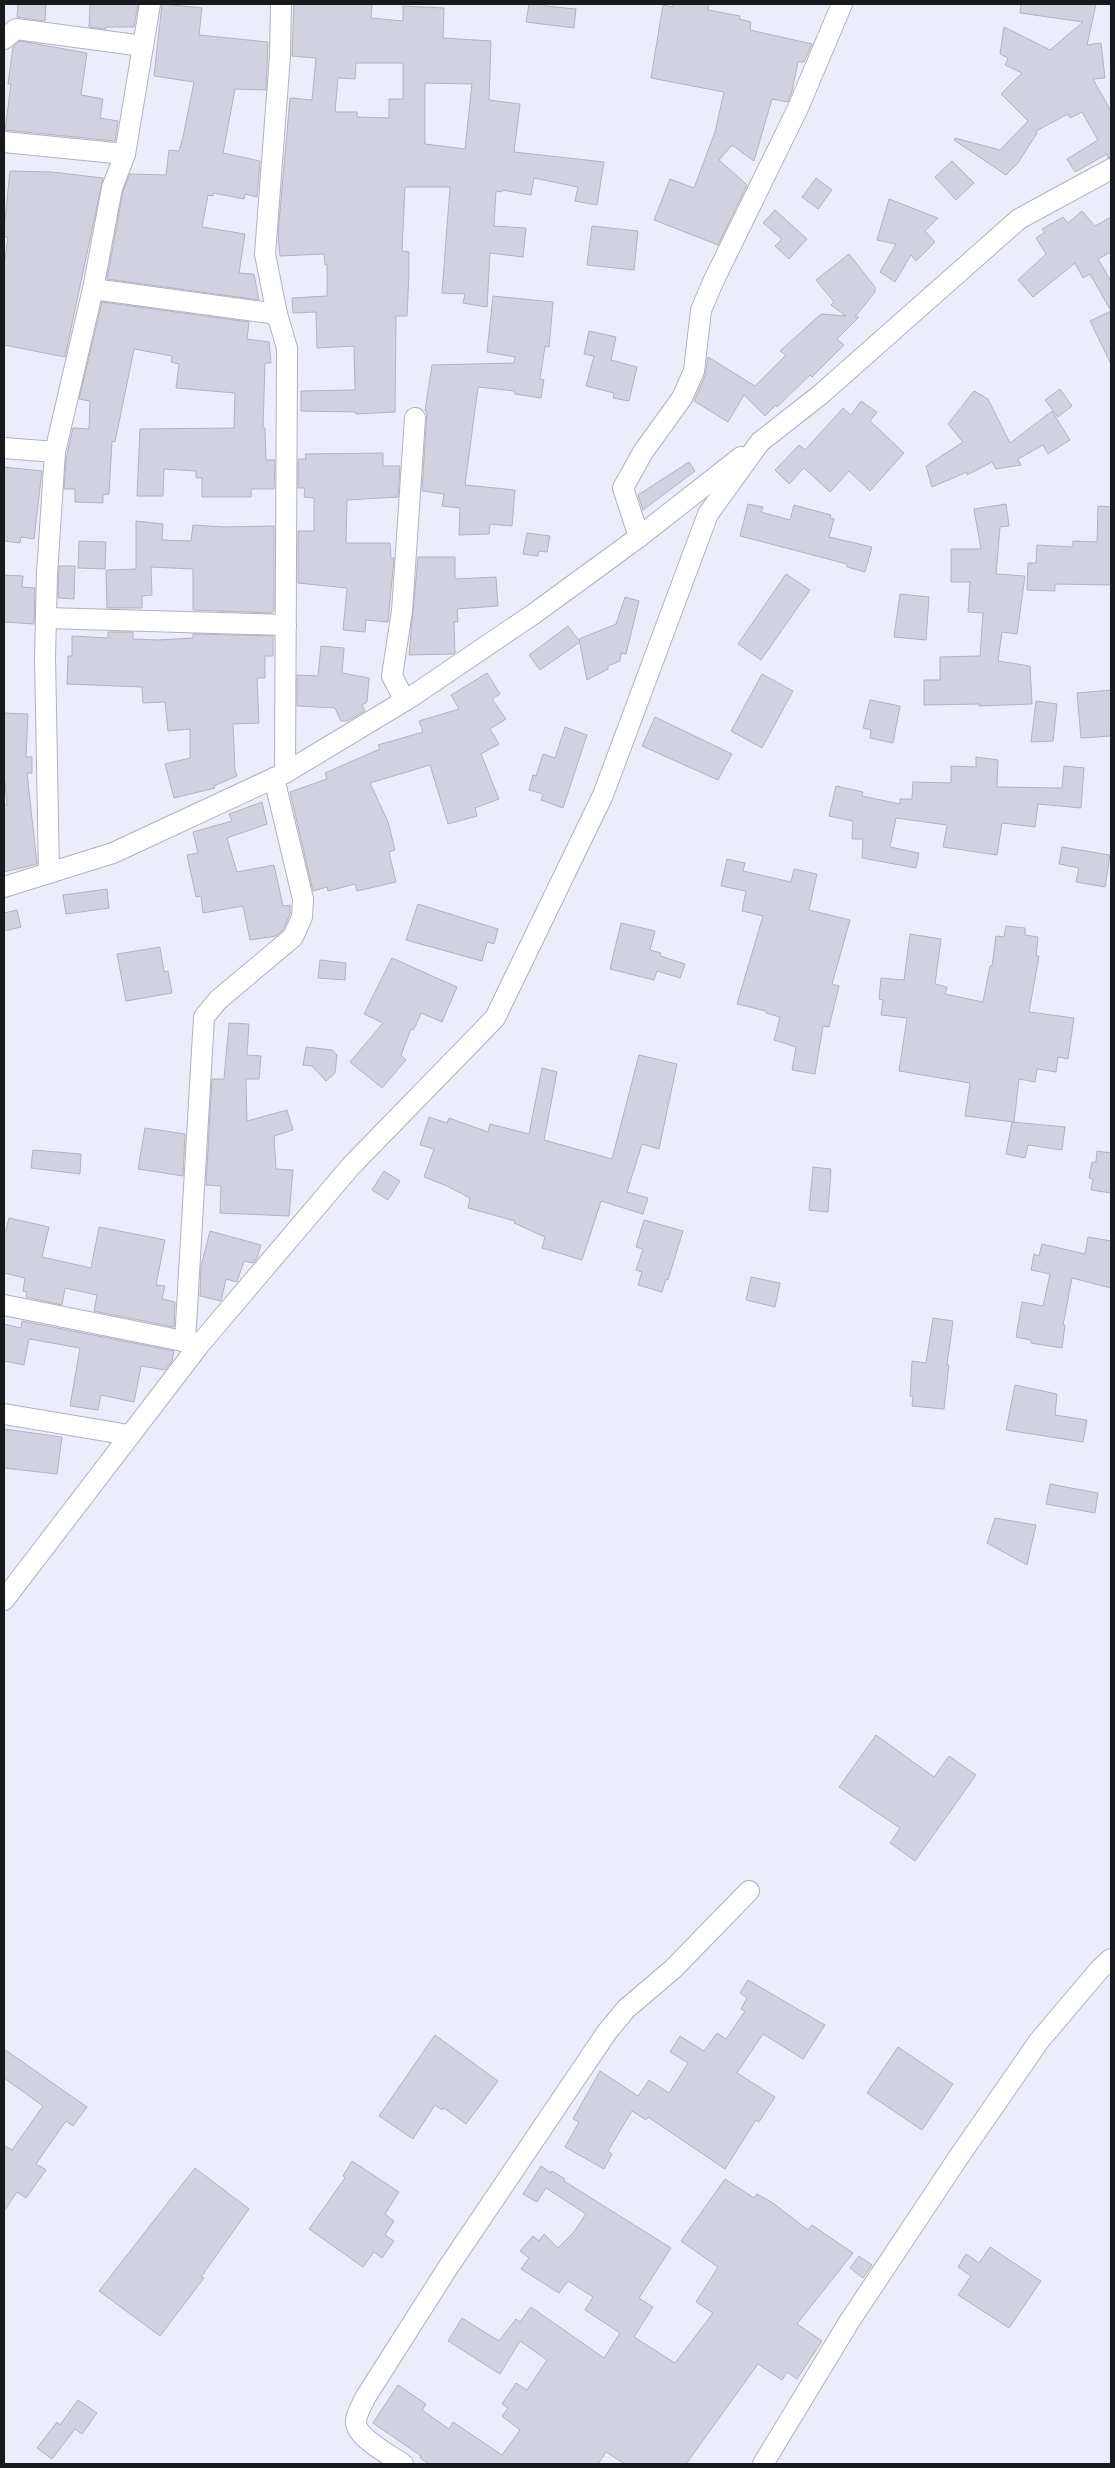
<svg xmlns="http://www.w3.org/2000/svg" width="1115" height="2468" font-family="'PT Sans',sans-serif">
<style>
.building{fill:#d1d1df;stroke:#b2b2c0;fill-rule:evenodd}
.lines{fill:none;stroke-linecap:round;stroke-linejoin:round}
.street-casing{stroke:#b1b2bf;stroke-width:22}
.street{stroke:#fff;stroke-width:20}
</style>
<rect width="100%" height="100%" fill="#ecedfb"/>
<g class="building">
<polygon points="18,4 46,4 45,21 17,17"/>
<polygon points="90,4 138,4 134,27 106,27 106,29 89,27"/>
<polygon points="162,4 202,8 199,35 268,42 266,90 235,89 223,153 260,161 257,197 245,194 244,199 213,193 213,196 208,195 202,227 245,234 239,273 254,274 259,300 107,279 123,191 130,174 166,175 169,150 179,151 183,137 194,82 154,76"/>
<path d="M 294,4 L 372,4 L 371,18 L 403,21 L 403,6 L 444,8 L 443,38 L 491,41 L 489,100 L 520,104 L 514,152 L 604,162 L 597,205 L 575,201 L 578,187 L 534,178 L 531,195 L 502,190 L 502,192 L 496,191 L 494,226 L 526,228 L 523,257 L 490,253 L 487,307 L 463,303 L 465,294 L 442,293 L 450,187 L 405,187 L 402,251 L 409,252 L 409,273 L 407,316 L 396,316 L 395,412 L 356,414 L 356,412 L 301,411 L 301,391 L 355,390 L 354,346 L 317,348 L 316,312 L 293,313 L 292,298 L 327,296 L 327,264 L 325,265 L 324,254 L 280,256 L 278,234 L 290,98 L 312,100 L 316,58 L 292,56 ZM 356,63 L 403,63 L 403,99 L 389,99 L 389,118 L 357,117 L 357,112 L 335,112 L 338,78 L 355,79 ZM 425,83 L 472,84 L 465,149 L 425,144 Z"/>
<polygon points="529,4 546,4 545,6 576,9 574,28 526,22"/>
<polygon points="673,4 709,4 708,10 740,16 739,19 751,22 750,30 812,44 804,62 798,62 792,91 788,102 772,99 754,161 732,145 719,160 747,185 718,245 654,220 670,179 694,188 715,132 724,92 651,78 663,5 673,7"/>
<polygon points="1021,4 1096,4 1087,45 1101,43 1105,78 1093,79 1111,111 1111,157 1108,158 1107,154 1075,172 1067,159 1098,140 1082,112 1070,118 1068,114 1036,131 1037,133 1018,163 1006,175 954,140 955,138 1000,150 1028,121 1001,94 1022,73 1005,65 1008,58 1000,54 1004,27 1050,50 1083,22 1020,13"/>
<polygon points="20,41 87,53 81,95 103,99 100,118 118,121 115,141 5,130 11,84 8,84 13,47"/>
<polygon points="952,161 974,183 956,200 935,177"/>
<polygon points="10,171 52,172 103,178 65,357 4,345 4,266 8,237 4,237 4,229"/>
<polygon points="816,178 832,190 818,209 802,197"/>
<polygon points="889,199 938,218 925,231 935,242 916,261 911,255 895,282 880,272 896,244 877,240"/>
<polygon points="775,210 807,239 789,259 775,246 782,239 763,223"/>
<polygon points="1082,211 1095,226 1111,217 1111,252 1098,259 1111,281 1111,364 1090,321 1111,311 1090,274 1083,278 1075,263 1033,297 1018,280 1046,254 1036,238 1045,232 1042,229 1063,217 1068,223"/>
<polygon points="592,226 638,231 634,270 587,265"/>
<polygon points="849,254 875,287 875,292 855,317 859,317 837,339 844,345 812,377 810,375 777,407 776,405 765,416 744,395 728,422 694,401 705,376 708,357 755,386 786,355 780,351 821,314 846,316 831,305 834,302 816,280"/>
<polygon points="493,296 553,302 549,347 545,346 540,379 544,380 541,398 515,394 515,391 478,387 465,485 515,490 512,526 490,524 489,534 459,535 460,508 442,506 444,494 422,491 427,411 425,411 432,365 514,363 515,357 487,352"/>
<polygon points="102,302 249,322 247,339 269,342 271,363 265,363 263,428 265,428 266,460 275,460 274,489 251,489 251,497 202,497 202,478 196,478 196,471 164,469 163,496 137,496 140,429 234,428 235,393 176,388 179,364 171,362 172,356 134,349 115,442 112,441 109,494 103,495 103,503 75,502 75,489 64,489 66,459 73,428 89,429 90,401 79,399"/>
<polygon points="589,331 616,337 611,360 637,367 629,401 613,398 614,393 586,386 594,356 584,354"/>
<polygon points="1060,389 1072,406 1058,417 1045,400"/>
<polygon points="974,391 988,399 1010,443 1052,411 1070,440 1048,454 1043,445 1018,459 1021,465 996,469 992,462 967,475 967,472 932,487 926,466 963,442 948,424"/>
<polygon points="861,401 877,412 870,421 904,453 870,491 849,471 830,492 804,468 789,484 775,470 799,445 805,450 843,408 851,415"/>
<polygon points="383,453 383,466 400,466 398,497 347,500 346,543 390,543 391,558 394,558 388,622 366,620 365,632 343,630 347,588 298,583 298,531 314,531 314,498 304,497 305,488 298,488 298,459 306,459 305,454"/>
<polygon points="689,462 695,471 643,510 638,495"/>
<polygon points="4,467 42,471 34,539 21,537 20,543 4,541"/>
<polygon points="748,504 763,507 761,512 790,520 794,505 831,515 830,519 834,519 829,537 872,547 865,572 847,567 847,564 740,536"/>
<polygon points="1006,504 1009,526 1000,527 996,574 1025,576 1017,634 1002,632 998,661 1030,666 1032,704 979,706 979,704 924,705 924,680 940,680 940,657 980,656 983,613 968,612 970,582 951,582 951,549 981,549 974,509"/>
<polygon points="1098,506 1111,507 1111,585 1055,584 1055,591 1027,590 1028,563 1036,563 1037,545 1073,547 1073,541 1097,542"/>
<polygon points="136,521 163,524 162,540 191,541 193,525 224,527 274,526 274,610 272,613 193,610 193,569 151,567 152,595 142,596 142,608 107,608 106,570 136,569"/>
<polygon points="527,533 550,536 547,552 539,551 538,556 523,554"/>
<polygon points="79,541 106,542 105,569 78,568"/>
<polygon points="418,557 455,557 455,579 496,577 498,606 457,609 458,622 454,622 455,653 453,654 409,655"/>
<polygon points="59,566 75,566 74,599 58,598"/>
<polygon points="786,574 810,590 761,660 738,644"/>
<polygon points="4,575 23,576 22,587 35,588 34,624 4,622"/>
<polygon points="900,594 929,597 926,640 894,637"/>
<polygon points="625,597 639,601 626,654 621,653 620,661 608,666 608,669 587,680 579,639 616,624"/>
<polygon points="568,626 580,642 540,670 529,655"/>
<polygon points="108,632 133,632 133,639 158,640 193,638 193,634 273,636 273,656 265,656 265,678 257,678 259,723 233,724 235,770 237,776 214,786 215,788 174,798 165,764 190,758 190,729 168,731 165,702 143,703 142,687 67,684 68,656 72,656 72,636 108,638"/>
<polygon points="321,646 344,648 342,673 369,678 367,702 362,705 365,711 347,721 341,721 335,708 297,706 297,675 318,676"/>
<polygon points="487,673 500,694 492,699 506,719 490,729 499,744 481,754 499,799 475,808 477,816 448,824 430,765 370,783 388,822 395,850 389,852 396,882 357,891 355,884 328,891 327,887 313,891 290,792 327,779 325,773 380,749 378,745 423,732 419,721 459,709 451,695"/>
<polygon points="762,674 793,691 762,748 731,731"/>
<polygon points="1111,690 1111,736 1081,738 1077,693"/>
<polygon points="870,700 900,706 893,743 870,738 871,730 863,728"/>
<polygon points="1036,701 1057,704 1053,741 1031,742"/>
<polygon points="4,713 28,714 26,757 32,757 32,773 27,773 37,864 4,872 4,805 7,805 4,772"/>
<polygon points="655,717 732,754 718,780 642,746"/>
<polygon points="565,727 587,735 563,808 541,800 543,794 529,790 533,775 536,776 543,754 555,758"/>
<polygon points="976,757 998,760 997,787 1062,788 1064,766 1084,768 1081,808 1038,804 1035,827 1002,823 997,855 943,847 947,825 896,818 890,847 919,853 916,868 862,858 863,839 852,839 853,821 829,816 836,786 863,792 862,796 900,804 900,799 912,799 913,782 951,783 951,766 976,767"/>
<polygon points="262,802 267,824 227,838 237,872 274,865 283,906 290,905 290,914 283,930 276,936 250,940 243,906 203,913 201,896 196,897 187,855 198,853 193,832 232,821 229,814"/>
<polygon points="1062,847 1110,855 1105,887 1076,882 1079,868 1059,864"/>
<polygon points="727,859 745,863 743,871 791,882 794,869 817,874 809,910 850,920 832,984 839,986 829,1027 823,1026 815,1074 792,1070 796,1047 774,1040 780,1017 766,1013 766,1011 737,1004 763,916 742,911 746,891 721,886"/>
<polygon points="107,889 109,908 66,914 63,895"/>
<polygon points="418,904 498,929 494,944 487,942 482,961 406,940"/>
<polygon points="17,910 21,927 4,931 4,913"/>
<polygon points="621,923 655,931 650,950 661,953 660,956 685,964 680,978 657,971 654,980 610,969"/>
<polygon points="1006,926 1025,928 1025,935 1038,937 1036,956 1039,956 1029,1012 1074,1018 1068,1059 1058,1057 1056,1072 1037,1069 1035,1082 1019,1079 1014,1122 965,1116 970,1083 899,1071 907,1018 881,1015 883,1000 879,999 881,978 904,980 910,934 941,939 935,984 947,987 945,994 983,1002 990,966 992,966 996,936 1004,937"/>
<polygon points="160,947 164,972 168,971 172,993 126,1001 117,954"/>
<polygon points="392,958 457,987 442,1022 421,1013 416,1025 413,1030 411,1029 401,1055 406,1060 382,1088 350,1062 383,1023 364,1014"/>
<polygon points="320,960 346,963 345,980 318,978"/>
<polygon points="229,1023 249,1024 247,1055 261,1056 259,1079 246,1079 247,1121 287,1110 293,1130 274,1136 276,1169 293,1170 289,1216 220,1213 221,1186 206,1185 212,1079 224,1079"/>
<polygon points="306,1047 332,1050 337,1055 335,1073 326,1081 312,1066 303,1065"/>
<polygon points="639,1055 677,1064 659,1149 642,1144 627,1192 648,1198 643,1214 601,1201 582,1260 542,1248 545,1237 514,1223 515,1221 468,1208 470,1198 447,1186 424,1177 434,1149 420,1145 429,1117 447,1123 449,1118 488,1132 490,1124 529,1134 542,1068 557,1072 544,1140 612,1159"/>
<polygon points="1012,1122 1065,1127 1062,1150 1028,1145 1025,1158 1006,1154"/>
<polygon points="145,1128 185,1134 183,1176 138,1169"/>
<polygon points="33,1150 81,1154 80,1174 31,1168"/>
<polygon points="1097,1151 1111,1153 1111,1193 1091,1190 1093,1179 1089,1178 1092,1162 1096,1162"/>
<polygon points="813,1167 831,1169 828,1212 809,1210"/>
<polygon points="384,1171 400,1181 388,1200 372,1190"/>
<polygon points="9,1218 49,1227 42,1257 91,1268 99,1227 165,1240 156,1285 165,1286 162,1299 175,1302 174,1327 94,1311 97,1295 65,1288 62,1305 26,1297 27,1292 23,1291 25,1278 4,1273 4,1230 6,1230"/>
<polygon points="644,1220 683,1231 668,1280 666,1279 662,1292 638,1285 642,1272 636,1270 643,1249 636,1247"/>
<polygon points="210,1231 261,1245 257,1258 253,1263 244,1261 237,1282 226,1279 221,1301 200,1296 201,1266"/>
<polygon points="1088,1237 1111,1241 1111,1288 1072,1278 1063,1325 1065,1325 1062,1348 1031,1343 1031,1340 1016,1337 1022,1302 1043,1306 1050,1274 1031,1270 1034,1254 1039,1256 1042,1244 1085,1254"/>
<polygon points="751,1277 780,1283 775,1307 746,1300"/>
<polygon points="933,1318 953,1321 947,1365 949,1365 944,1409 912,1406 913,1397 910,1396 912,1361 926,1363"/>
<polygon points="22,1321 174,1351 172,1361 165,1370 141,1366 134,1402 101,1395 98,1410 70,1406 80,1348 29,1339 24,1365 4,1361 4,1324 21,1328"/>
<polygon points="1015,1385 1057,1394 1055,1415 1087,1420 1083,1442 1006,1430"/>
<polygon points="4,1429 62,1437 57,1474 4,1468"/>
<polygon points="1050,1484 1098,1493 1095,1513 1046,1504"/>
<polygon points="995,1518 1036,1525 1027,1565 987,1543"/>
<polygon points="876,1735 934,1777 949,1756 976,1775 915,1861 890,1843 900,1828 839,1787"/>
<polygon points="748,1980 825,2025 803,2059 763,2034 737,2073 775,2097 759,2122 756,2120 725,2169 648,2117 646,2120 632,2111 608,2151 612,2154 604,2169 565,2147 579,2122 573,2119 600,2071 638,2096 649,2080 669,2093 688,2063 670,2052 680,2036 704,2051 717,2033 726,2039 745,2011 741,2009 747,1998 740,1993"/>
<polygon points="435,2035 498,2081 466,2124 444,2108 442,2110 435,2105 413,2139 379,2116"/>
<polygon points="898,2047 953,2084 922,2130 867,2093"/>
<polygon points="4,2049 87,2107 73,2126 66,2121 36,2164 46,2170 26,2198 17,2192 4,2211 4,2145 12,2150 43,2106 4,2078"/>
<polygon points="352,2161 399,2192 385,2214 394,2221 385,2235 394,2241 382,2258 374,2252 363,2267 309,2229 345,2178 343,2176"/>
<polygon points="541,2166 551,2173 552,2171 565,2179 564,2181 671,2248 639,2298 653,2307 634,2337 675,2363 713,2313 696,2302 718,2267 681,2241 725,2179 754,2198 757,2194 773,2203 808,2230 812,2225 853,2253 797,2324 822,2341 797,2379 787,2372 782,2380 758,2364 686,2464 625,2464 606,2452 598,2464 429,2464 420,2458 421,2456 373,2423 398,2385 426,2404 422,2410 449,2429 453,2422 502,2455 520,2430 502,2416 508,2408 502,2404 516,2383 527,2390 547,2360 520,2341 500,2374 448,2341 462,2318 499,2341 516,2319 520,2322 531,2307 604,2358 620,2333 585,2310 593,2297 568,2281 559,2293 521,2269 529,2258 520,2251 533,2236 539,2241 544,2234 558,2248 573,2233 586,2214 546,2188 537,2202 523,2194"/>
<polygon points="195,2168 249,2209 201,2277 204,2278 160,2336 99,2291"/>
<polygon points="990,2247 1041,2281 1009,2328 958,2295 971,2276 958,2267 966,2254 979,2263"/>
<polygon points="859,2256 872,2265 863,2278 850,2268"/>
<polygon points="78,2400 97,2413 82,2434 75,2429 52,2459 37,2448 57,2422 60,2425"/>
</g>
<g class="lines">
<g class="street-casing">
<g id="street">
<polyline points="281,4 280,56 265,254 277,314 287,348 285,773"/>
<polyline points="4,39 16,29 143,46"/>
<polyline points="4,142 125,154"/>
<polyline points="93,289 277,314"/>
<polyline points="4,448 55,452"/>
<polyline points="639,537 623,488 643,452 682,398 694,371 701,310 713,282 798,108 842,4"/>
<polyline points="46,618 286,625"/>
<polyline points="405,701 392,676 402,611 415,418"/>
<polyline points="49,873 45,657 47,574 55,452 93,289 112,188 125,154 150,4"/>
<polyline points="4,887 113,853 285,773 411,697 535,613 639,537 741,457"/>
<polyline points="4,1305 198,1344"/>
<polyline points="185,1342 204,1017 218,1000 293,937 302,917 303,899 274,778"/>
<polyline points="4,1414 129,1435"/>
<polyline points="4,1600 200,1344 351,1166 495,1018 603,795 708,514 760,442 820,395 1019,219 1111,169"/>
<path d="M 403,2464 C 390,2455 354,2437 356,2420 C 357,2413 362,2405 365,2398 L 447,2269 L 607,2032 L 626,2009 L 673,1969 L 749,1891"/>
<polyline points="763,2464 849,2322 958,2158 1039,2041 1100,1969 1111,1959"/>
</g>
</g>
<use href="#street" class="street"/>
</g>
<rect width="1115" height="2468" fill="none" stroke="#18191d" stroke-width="10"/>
</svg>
